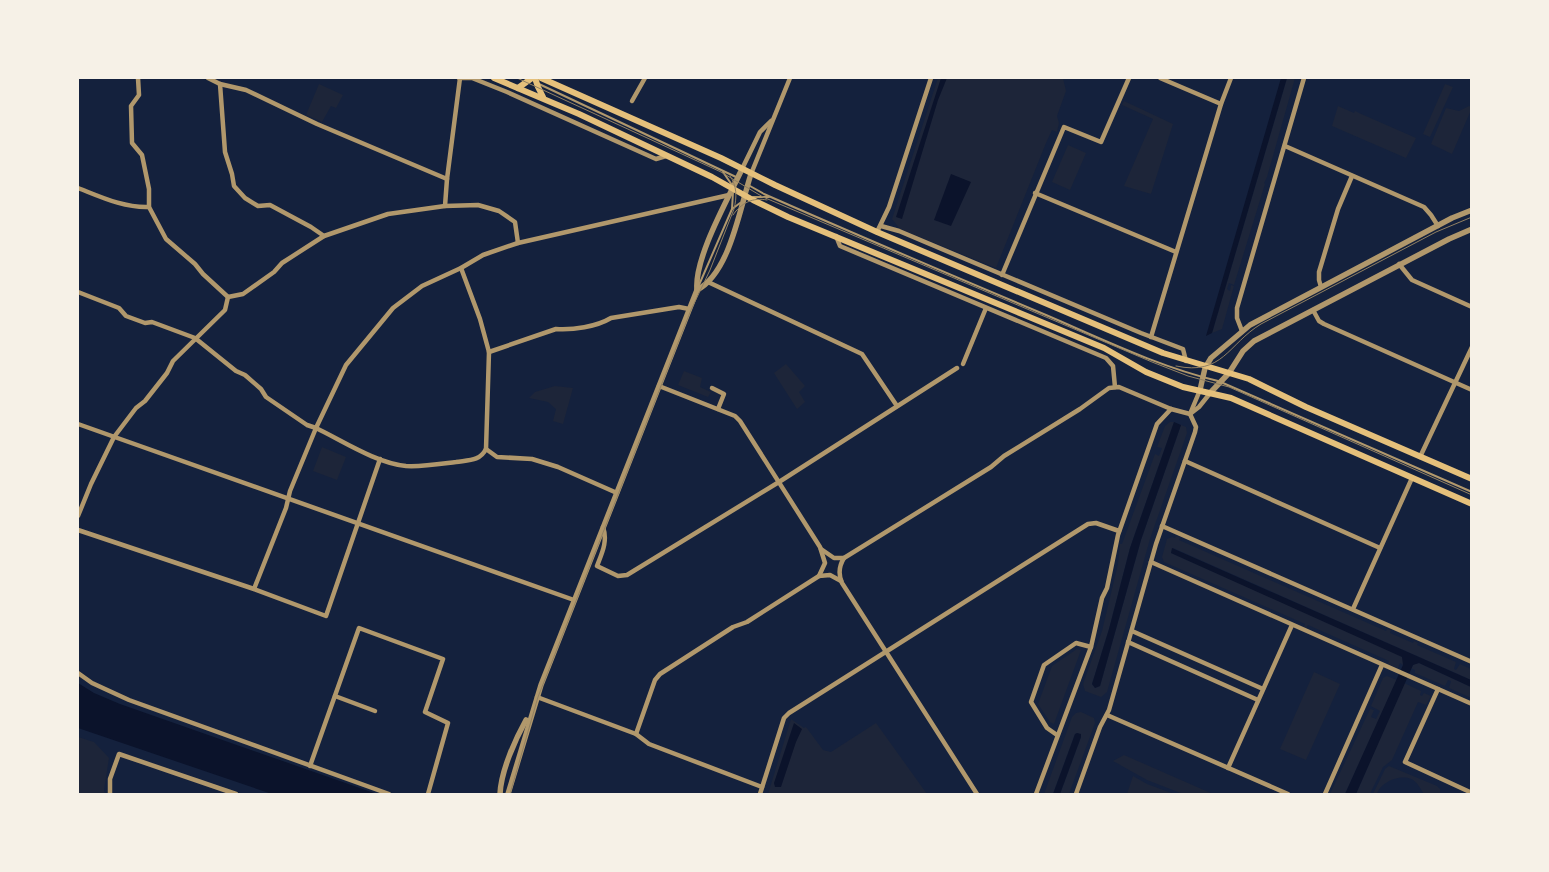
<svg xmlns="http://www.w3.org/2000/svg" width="1549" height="872" font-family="'DM Sans',sans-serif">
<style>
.green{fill:#1d2539}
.water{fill:#0b132b}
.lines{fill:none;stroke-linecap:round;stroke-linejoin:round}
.service{stroke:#b1986c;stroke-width:2}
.minor{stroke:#b1986c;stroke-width:4.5}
.tertiary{stroke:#b1986c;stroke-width:5.5}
.secondary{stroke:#e5c07b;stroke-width:6}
.tram{stroke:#918062;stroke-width:1}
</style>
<rect width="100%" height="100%" fill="#14213d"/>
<g class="green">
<polygon points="938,78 1063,78 1066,91 1057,116 1059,123 1057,132 1052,130 1046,143 996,268 900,229 892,219"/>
<polygon points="1287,78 1295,78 1267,177 1264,183 1265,184 1234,285 1229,283 1227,289 1230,291 1231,285 1234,286 1222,329 1212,333"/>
<polygon points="319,84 343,95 336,108 331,106 322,122 306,115"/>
<polygon points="1445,84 1453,87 1430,137 1423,134"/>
<polygon points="1124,101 1173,124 1151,194 1124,186 1153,119 1122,105"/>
<polygon points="1338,106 1354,113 1355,111 1359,113 1416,138 1406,158 1332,126"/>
<polygon points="1469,106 1471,107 1471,110 1452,154 1431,144 1446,108 1459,111"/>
<polygon points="1068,145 1086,153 1070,190 1052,182"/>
<polygon points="786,364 805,386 799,392 805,402 797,409 774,373"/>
<polygon points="684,371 702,378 700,387 711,392 708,397 678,385"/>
<polygon points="555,386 573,388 563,424 553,421 556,409 548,402 529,398 535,392"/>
<polygon points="1170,422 1174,422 1130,548 1109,629 1092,684 1095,688 1100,686 1141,540 1181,425 1186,427 1187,433 1150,539 1107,692 1101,697 1085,691 1083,684 1102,631 1118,564 1120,544 1122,544 1155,454 1159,456 1162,448 1157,447 1165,426"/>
<polygon points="322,447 346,457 337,480 313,471"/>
<polygon points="1176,536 1180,537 1179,540 1386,631 1387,629 1391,630 1390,633 1413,643 1414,641 1418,643 1417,645 1456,662 1454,669 1456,670 1460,664 1471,669 1471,680 1173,548 1171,553 1401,655 1404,659 1403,665 1400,663 1398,668 1388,664 1389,661 1308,625 1306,628 1304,627 1305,624 1164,562 1162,557 1167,539 1172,537 1175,538"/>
<polygon points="1077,649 1081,650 1054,724 1050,722 1038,704 1052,666"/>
<polygon points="1419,663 1471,687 1471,698 1449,688 1451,681 1448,680 1445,686 1415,673 1415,670 1411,668 1414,664"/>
<polygon points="1314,672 1340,684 1306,760 1280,749"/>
<polygon points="1387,676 1397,680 1345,794 1330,794 1370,709 1374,710 1371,717 1376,719 1380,711 1371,706 1383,678"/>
<polygon points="1404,683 1421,691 1420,695 1422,696 1424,693 1431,696 1426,705 1418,702 1392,760 1383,767 1370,794 1356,794"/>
<polygon points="1081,712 1094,718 1095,723 1069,794 1060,794 1081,737 1078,733 1075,734 1053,794 1044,794 1072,717 1076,713"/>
<polygon points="791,719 804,728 806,727 823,750 831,752 876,723 927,794 768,794"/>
<polygon points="78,737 94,742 109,758 104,790 105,794 78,794"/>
<polygon points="1124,755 1213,794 1183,794 1147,780 1113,761"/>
<path d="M 1389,766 L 1437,786 L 1440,789 L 1440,794 L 1424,794 C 1421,790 1417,781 1411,779 C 1399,774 1380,783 1377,794 L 1373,794 L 1385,769 Z"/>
<polygon points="1133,776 1147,784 1174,794 1127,794"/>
</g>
<g class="water">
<polygon points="941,78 947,78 938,100 902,219 896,217"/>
<polygon points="1281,78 1287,78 1212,333 1206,336"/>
<polygon points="951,174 971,182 951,226 934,220"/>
<polygon points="1174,422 1181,425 1141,540 1100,686 1095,688 1092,684 1109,629 1130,548"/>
<polygon points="1172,548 1471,680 1471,687 1419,663 1413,665 1356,794 1345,794 1403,665 1402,657 1171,553"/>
<polygon points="78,683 94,693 120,704 377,794 272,794 78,728"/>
<polygon points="794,723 802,729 796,742 781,787 775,787 774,783"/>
<polygon points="1077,733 1081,734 1081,737 1060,794 1053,794 1075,734"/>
</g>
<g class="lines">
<g class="service">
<polyline points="539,84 736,177"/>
<polyline points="723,172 732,185"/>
<path d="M 750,186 L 764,194 C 857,235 951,275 1046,315 C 1102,339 1159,367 1218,381"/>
<polyline points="753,197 769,197"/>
<polyline points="732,209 740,203"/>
<polyline points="699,285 732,209 733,192"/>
<polyline points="1223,383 1472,492"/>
</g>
<g class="minor">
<polyline points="138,78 139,95 131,106 132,143 142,155 149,189 149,207 166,239 195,264 203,274 228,297"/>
<polyline points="208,78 220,84 246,90 317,124 447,179"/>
<polyline points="459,78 472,78 507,92 656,159 666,156"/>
<polyline points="1160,78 1221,104"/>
<polyline points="220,84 225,152 232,174 234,186 245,198 258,206 270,205 311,227 324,236"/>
<polyline points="632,101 645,78"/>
<polyline points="1285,146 1424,207 1431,215 1438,226"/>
<polyline points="742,169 760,132 771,121"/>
<polyline points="751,174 790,78"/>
<path d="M 78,188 C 101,197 124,208 149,207"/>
<polyline points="1035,193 1176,252"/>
<polyline points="445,206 447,179 460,78"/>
<polyline points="881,226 899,231 1141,333 1183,349 1186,361"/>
<polyline points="877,232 889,207 931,78"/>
<polyline points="836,236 840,246 1106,358 1113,366 1115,387"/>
<polyline points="1399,264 1412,280 1472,307"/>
<polyline points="461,268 480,319 489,352 486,449"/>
<polyline points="1002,275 1064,127 1101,142 1129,78"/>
<polyline points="708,282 862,354 897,406"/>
<polyline points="1321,287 1319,280 1319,272 1338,209 1352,176"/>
<path d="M 78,292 L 119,308 L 126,316 L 145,323 L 152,322 L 195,338 L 236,371 L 245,375 L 261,389 L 266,397 L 307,425 L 316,428 C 343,441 376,463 406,466 C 422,467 440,464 456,462 C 469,460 480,461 486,449 L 497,457 L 532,459 L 558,467 L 617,493"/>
<polyline points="1313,310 1319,321 1324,324 1472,390"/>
<polyline points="1242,331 1237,318 1237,308 1304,78"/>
<polyline points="1151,337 1221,104 1231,78"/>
<path d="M 489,352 L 556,329 C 573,330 596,327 611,318 L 679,307 L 689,309"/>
<polyline points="963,364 986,308"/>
<polyline points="659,386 735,416 740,421 820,547 825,563 819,576"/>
<polyline points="712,388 724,394 718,409"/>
<polyline points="78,424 574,600"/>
<polyline points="1420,457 1472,347"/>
<polyline points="1185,461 1380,548"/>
<polyline points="78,516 91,484 114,437 136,408 145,401 167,373 173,361 225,310 228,297 243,294 274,272 282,263 324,236 388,214 445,206 478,205 499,211 515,222 518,243"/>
<polyline points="1162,526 1472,662"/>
<path d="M 603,527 C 608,541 602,553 597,566 L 618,576 L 627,575 L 779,482 L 957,368"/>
<polyline points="78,530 254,589 326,616 380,459"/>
<polyline points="821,549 834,558 844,558"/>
<polyline points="1151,562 1472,704"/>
<polyline points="254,589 286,508 290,491 316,428 346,365 393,308 422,286 461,268 483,255 518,243 729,195"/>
<polyline points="1353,609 1412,478"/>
<polyline points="1132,631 1263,689"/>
<polyline points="1128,642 1258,700"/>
<polyline points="78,673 92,683 129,700 389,794"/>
<polyline points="1438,689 1405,762 1472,793"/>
<polyline points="335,696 375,711"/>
<polyline points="537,697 636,734 649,744 762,787"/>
<polyline points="1107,715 1288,794"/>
<polyline points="636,734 655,680 660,674 733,627 747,622 819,576 830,575 841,581"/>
<polyline points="1057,735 1047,728 1031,702 1044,665 1076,643 1091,647"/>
<polyline points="310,766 359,628 443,659 425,712 448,723 428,794"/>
<polyline points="1228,768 1292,625"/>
<polyline points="110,794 110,779 119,754 236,794"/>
<polyline points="760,794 784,718 789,713 1088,524 1096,523 1119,531"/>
<path d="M 977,794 L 842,583 C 838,574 839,566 844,558 L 991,467 L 1004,456 L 1080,409 L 1109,388 L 1119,387 L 1171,409 L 1190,414 L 1199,407 L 1211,392"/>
<polyline points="1036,794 1091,647 1102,598 1107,588 1118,535 1157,424 1171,409"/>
<polyline points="1076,794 1100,727 1109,710 1156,544 1195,432 1196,427 1190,414 1200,390"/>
<polyline points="1325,794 1382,665"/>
</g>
<g class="tertiary">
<path d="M 697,290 C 730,273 740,207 751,174"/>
<polyline points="1200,390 1205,368 1211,358 1250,325 1452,218 1472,210"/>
<polyline points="1211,392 1229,373 1243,351 1254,341 1449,239 1472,229"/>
<path d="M 500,794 C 501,771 515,740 526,720"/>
<path d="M 508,794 L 541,685 L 697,290 C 694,258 728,199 742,169"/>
</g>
<g class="secondary">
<polyline points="494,78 579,114 712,177 753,200 788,217 1104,348 1146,372 1183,387 1231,398 1472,504"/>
<polyline points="535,78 538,87 543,97"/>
<polyline points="541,78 721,158 775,185 877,232 1163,353 1249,379 1306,407 1472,479"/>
<polyline points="518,88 532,78"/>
</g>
<g class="tram">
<polyline points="517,78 721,172 763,197 1152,362 1188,376 1229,387 1472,495"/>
<path d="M 733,215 C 741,203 753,197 767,200"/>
<path d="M 1176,366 C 1223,376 1228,344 1261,324 L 1436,232 L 1472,217"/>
<path d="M 510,794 L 538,697 L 691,310 L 710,270 L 734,209 C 737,197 737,186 730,176"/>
</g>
</g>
<rect width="1549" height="872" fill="none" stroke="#f6f1e7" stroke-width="158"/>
</svg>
